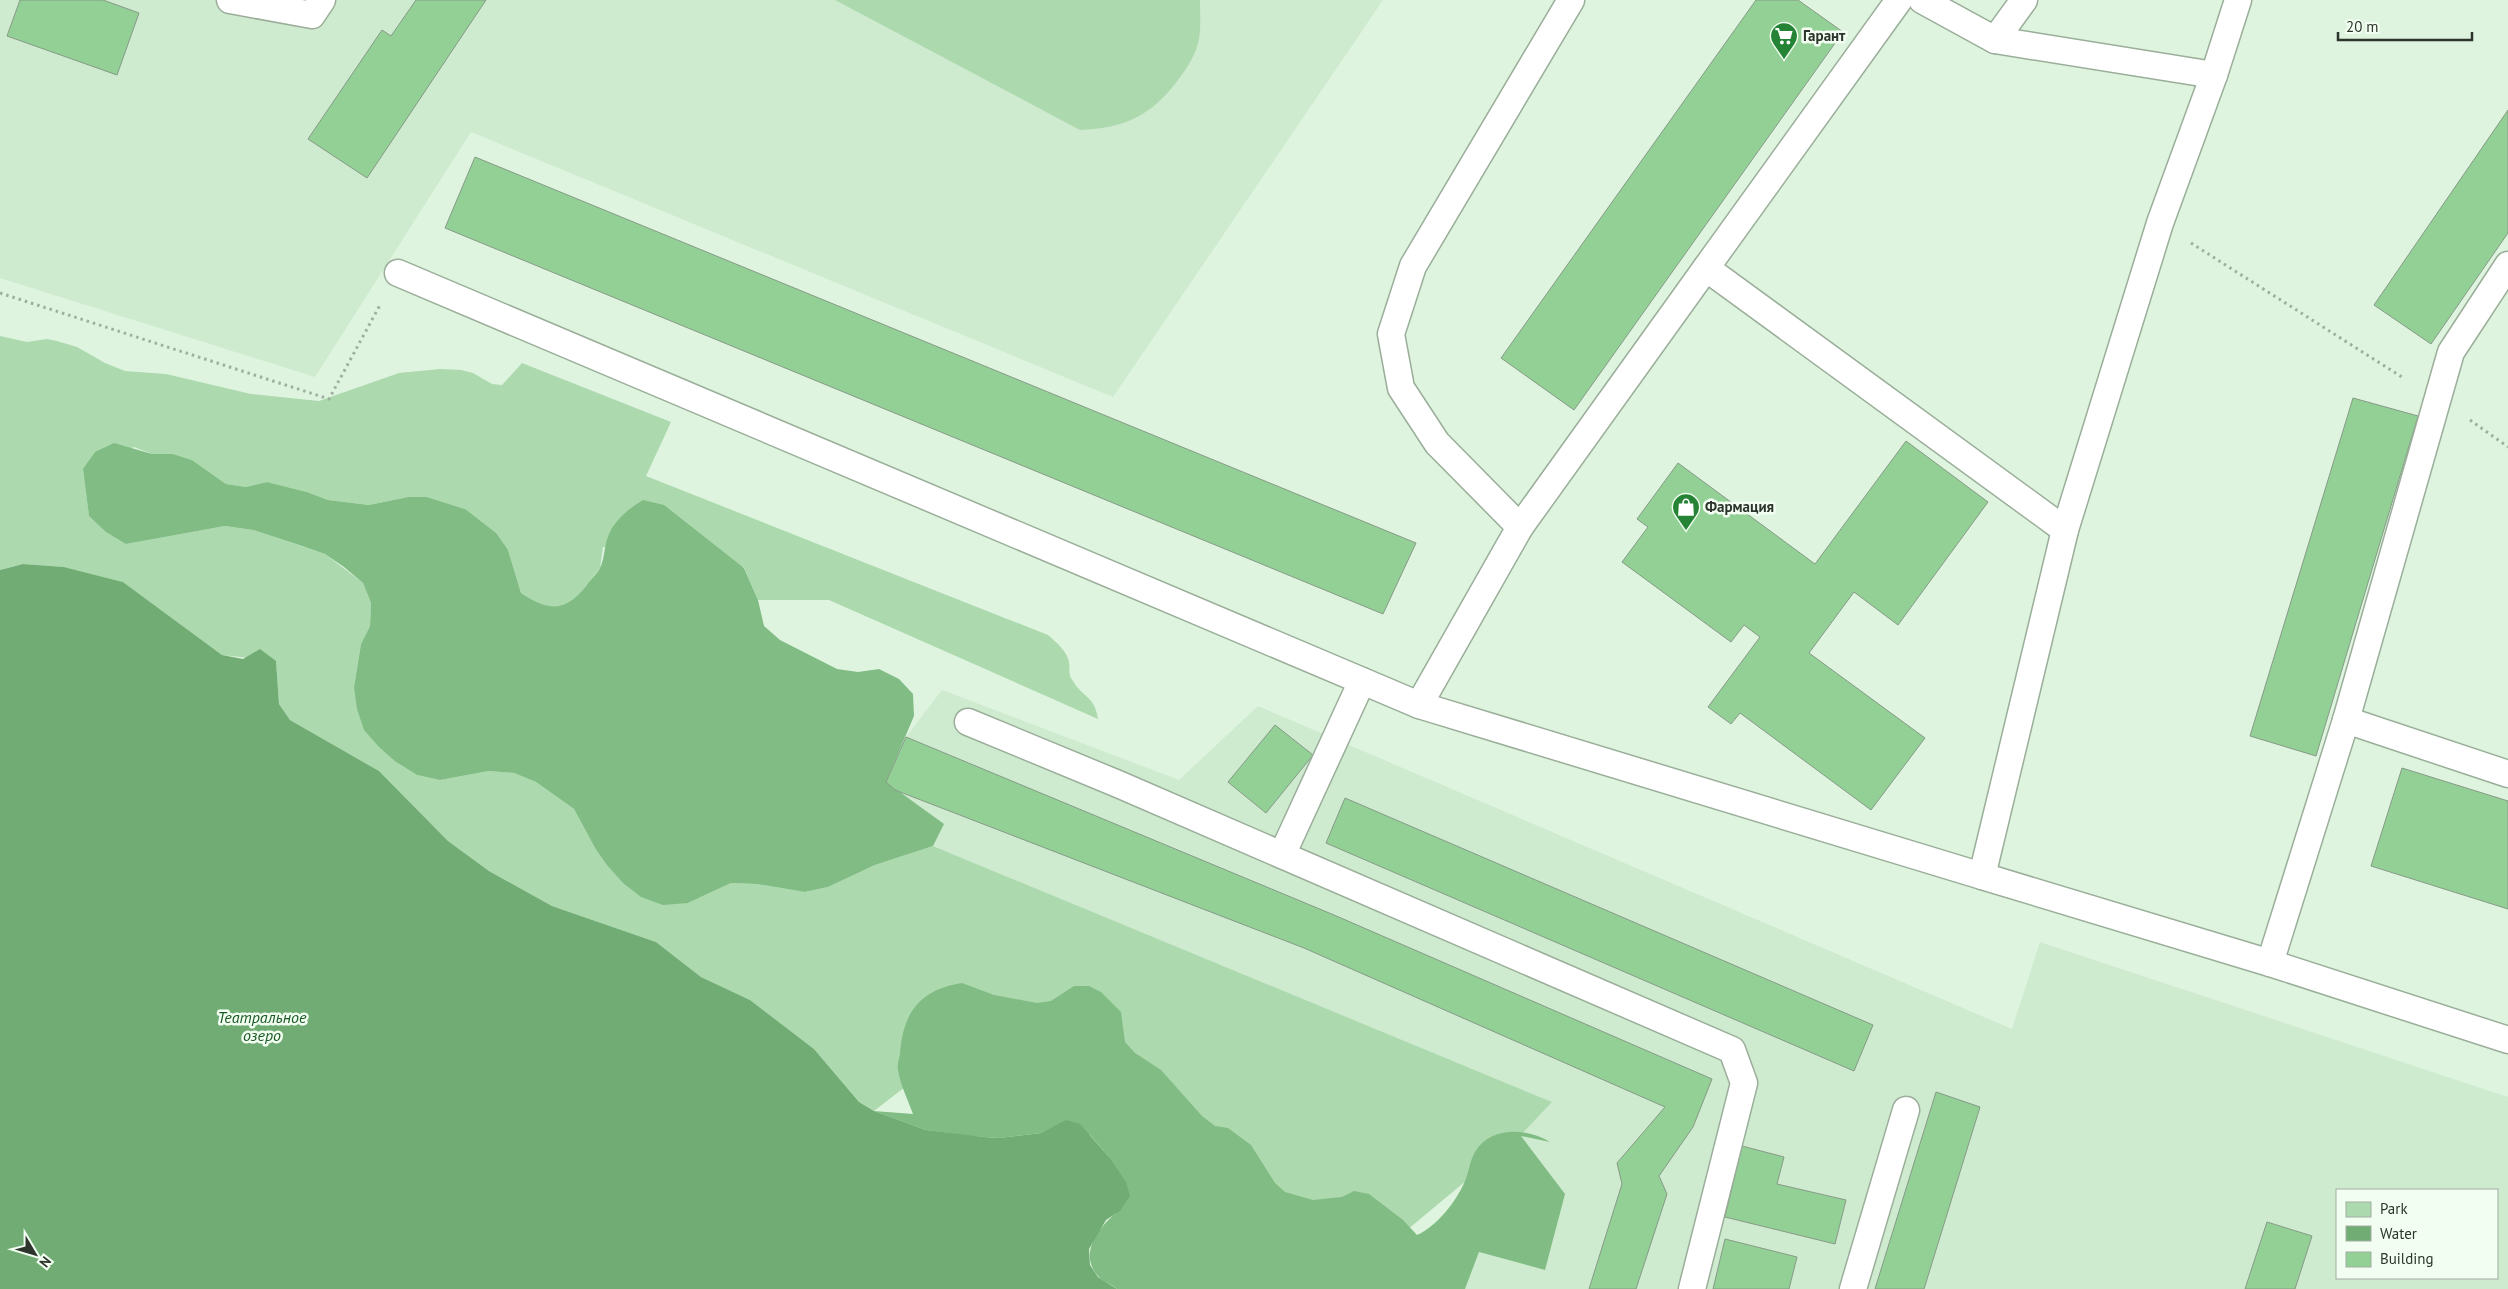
<svg xmlns="http://www.w3.org/2000/svg" width="2508" height="1289" font-family="'PT Sans',sans-serif">
<style>
.built{fill:#ceeacf;fill-rule:evenodd}
.green{fill:#add9af}
.forest{fill:#80bc84}
.water{fill:#71ac75}
.building{fill:#93d096;stroke:#869a87}
.lines{fill:none;stroke-linecap:round;stroke-linejoin:round}
.lane-casing{stroke:#9aae9a;stroke-width:29}
.path{stroke:#9eaf9f;stroke-width:3;stroke-dasharray:2.5 4;stroke-linecap:butt}
.lane{stroke:#fff;stroke-width:26}
.labels{text-anchor:middle;stroke-width:5;stroke-linejoin:round;paint-order:stroke}
.poi-label{font-size:15px;font-weight:bold;fill:#2c342c;stroke:#f1fef1;text-anchor:start}
.water-label{font-size:16px;font-style:italic;fill:#1b5a25;stroke:#f1fef1}
</style>
<rect width="100%" height="100%" fill="#def4df"/>
<g class="built">
<polygon points="0,0 1383,0 1113,397 471,132 315,377 0,278"/>
<path d="M 942,690 L 1179,780 L 1258,706 L 2012,1029 L 2040,942 L 2508,1097 L 2508,1289 L 1465,1289 L 1479,1252 L 1545,1270 L 1520,1136 L 1552,1102 L 933,846 L 943,824 L 886,782 L 906,737 ZM 2337,1190 L 2497,1190 L 2497,1278 L 2337,1278 Z"/>
</g>
<g class="green">
<path d="M 835,0 L 1200,0 C 1200,12 1201,27 1199,39 C 1196,54 1188,67 1178,80 C 1151,116 1125,128 1080,130 Z"/>
<path d="M 0,336 L 27,342 L 47,339 L 57,341 L 77,347 L 105,363 L 125,371 L 166,374 L 251,394 L 319,401 L 399,373 L 440,369 L 461,370 L 473,373 L 492,384 L 502,385 L 522,363 L 671,422 L 646,476 L 1048,635 C 1056,642 1067,651 1069,662 C 1070,670 1068,675 1073,681 C 1082,697 1095,696 1098,719 L 829,600 L 758,600 L 744,567 L 603,547 L 600,568 L 575,600 L 558,608 L 537,604 L 521,593 L 508,550 L 465,509 L 427,497 L 408,497 L 369,505 L 328,500 L 307,492 L 267,482 L 246,487 L 226,484 L 192,460 L 173,454 L 152,454 L 134,447 L 83,469 L 89,516 L 126,544 L 225,526 L 253,530 L 325,554 L 363,583 L 371,603 L 370,626 L 361,644 L 354,687 L 396,762 L 417,775 L 440,780 L 489,771 L 514,773 L 536,782 L 574,809 L 595,848 L 623,883 L 688,903 L 731,883 L 757,884 L 806,892 L 828,887 L 875,865 L 933,846 L 1552,1102 L 1520,1136 L 1336,1289 L 977,1031 L 874,1111 L 859,1102 L 814,1049 L 750,1000 L 701,977 L 656,942 L 552,906 L 489,871 L 448,841 L 379,771 L 290,720 L 279,704 L 276,661 L 222,655 L 123,582 L 64,567 L 23,564 L 0,570 Z"/>
</g>
<g class="forest">
<path d="M 114,443 L 152,454 L 173,454 L 192,460 L 226,484 L 246,487 L 267,482 L 307,492 L 328,500 L 369,505 L 408,497 L 427,497 L 465,509 L 496,533 L 508,550 L 521,593 C 548,611 565,613 586,586 C 590,580 597,574 600,568 C 606,556 603,543 612,528 C 621,515 630,508 643,500 L 664,505 L 744,568 L 758,600 L 764,626 L 780,640 L 837,669 L 858,672 L 879,669 L 899,679 L 913,694 L 914,716 L 886,782 L 944,824 L 933,846 L 875,865 L 828,887 L 805,892 L 757,884 L 731,883 L 688,903 L 663,905 L 641,897 L 623,883 L 607,865 L 595,848 L 574,809 L 536,782 L 514,773 L 489,771 L 440,780 L 417,775 L 396,762 L 379,747 L 364,730 L 357,709 L 354,687 L 361,644 L 370,626 L 371,603 L 363,583 L 344,567 L 325,554 L 302,546 L 253,530 L 225,526 L 126,544 L 106,532 L 89,516 L 83,469 L 95,452 Z"/>
<path d="M 962,983 L 994,995 L 1037,1003 L 1051,1001 L 1074,986 L 1089,986 L 1101,992 L 1121,1012 L 1125,1042 L 1135,1053 L 1161,1070 L 1202,1116 L 1215,1126 L 1228,1128 L 1251,1145 L 1275,1183 L 1285,1192 L 1313,1200 L 1342,1197 L 1354,1191 L 1369,1194 L 1403,1220 L 1417,1235 C 1437,1226 1456,1202 1465,1181 C 1469,1172 1470,1160 1475,1152 C 1490,1126 1528,1128 1550,1142 L 1521,1136 L 1565,1194 L 1545,1270 L 1479,1252 L 1465,1289 L 1117,1289 C 1111,1284 1102,1281 1098,1276 C 1077,1253 1101,1224 1120,1210 L 1109,1157 L 1090,1135 L 1054,1127 L 1041,1133 L 999,1138 L 970,1136 L 926,1130 L 874,1111 L 913,1114 C 908,1100 900,1084 898,1070 C 897,1065 899,1059 900,1054 C 903,1013 919,990 962,983 Z"/>
</g>
<polygon class="water" points="23,564 64,567 123,582 222,655 243,659 260,649 276,661 279,704 290,720 379,771 448,841 489,871 552,906 656,942 701,977 750,1000 814,1049 859,1102 874,1111 926,1130 984,1137 999,1138 1041,1133 1066,1120 1080,1124 1109,1157 1126,1182 1130,1196 1120,1211 1106,1220 1089,1249 1090,1265 1098,1277 1117,1289 0,1289 0,570"/>
<g class="building">
<polygon points="20,0 103,0 139,13 117,75 7,36"/>
<polygon points="416,0 486,0 367,178 308,139 382,30 391,36"/>
<polygon points="1756,0 1798,0 1843,32 1574,410 1501,358"/>
<polygon points="2508,110 2508,233 2431,344 2374,305"/>
<polygon points="475,157 1416,543 1383,614 445,228"/>
<polygon points="2353,398 2418,416 2316,756 2250,736"/>
<polygon points="1906,441 1988,502 1898,625 1854,592 1809,653 1925,738 1871,810 1740,713 1731,724 1708,707 1760,637 1744,625 1731,642 1622,562 1648,527 1637,519 1678,463 1815,564"/>
<polygon points="1275,725 1313,755 1266,813 1228,782"/>
<polygon points="906,737 1334,915 1712,1079 1693,1127 1659,1176 1667,1194 1636,1289 1589,1289 1622,1184 1617,1163 1665,1107 1304,948 895,790 886,782"/>
<polygon points="2402,768 2508,801 2508,909 2371,866"/>
<polygon points="1345,798 1873,1025 1854,1071 1326,843"/>
<polygon points="1936,1092 1980,1107 1924,1289 1875,1289"/>
<polygon points="1742,1146 1784,1157 1777,1184 1846,1200 1835,1244 1725,1217"/>
<polygon points="2267,1222 2312,1236 2295,1289 2245,1289"/>
<polygon points="1725,1239 1797,1257 1789,1289 1713,1289"/>
</g>
<g class="lines">
<g class="lane-casing">
<g id="lane">
<polyline points="230,0 312,15 322,0"/>
<polyline points="1899,0 1706,268 2065,530"/>
<polyline points="1922,0 1995,40 2214,75"/>
<polyline points="2238,0 2214,75 2160,223 2065,530 1982,876 2270,963 2508,1040"/>
<polyline points="1995,40 2024,0"/>
<polyline points="2508,265 2451,352 2346,720 2508,774"/>
<polyline points="398,273 1419,705 1520,527 1706,268"/>
<polyline points="1520,527 1437,443 1401,388 1391,334 1413,266 1571,0"/>
<polyline points="1419,705 1982,876"/>
<polyline points="968,722 1118,784 1732,1050 1744,1083 1692,1289"/>
<polyline points="1282,855 1362,681"/>
<polyline points="2270,963 2346,720"/>
<polyline points="1853,1289 1906,1110"/>
</g>
</g>
<g class="path">
<polyline points="2191,243 2405,379"/>
<polyline points="0,293 329,399 380,305"/>
<polyline points="2470,420 2508,447"/>
</g>
<use href="#lane" class="lane"/>
</g>
<defs>
<g id="supermarket-pin" transform="scale(1.4375)"><path d="M0 17L-7.5 6A9.5 9.5 0 1 1 7.5 6Z" fill="#248334" stroke="#f1fef1"/><path d="M-6-5.5h2.5l.6 2H6L4.5 2H-2.5L-4.4-4H-6ZM-1.5 3.2a1.3 1.3 0 1 0 .1 0ZM3 3.2a1.3 1.3 0 1 0 .1 0Z" fill="#fff"/></g>
<g id="shop-pin" transform="scale(1.4375)"><path d="M0 17L-7.5 6A9.5 9.5 0 1 1 7.5 6Z" fill="#248334" stroke="#f1fef1"/><path d="M-5-2.5h2.3a2.7 3.5 0 0 1 5.4 0H5L5.5 6h-11ZM-1.5-2.5h3a1.5 2.3 0 0 0-3 0Z" fill="#fff"/></g>
</defs>
<g fill-rule="evenodd">
<use href="#supermarket-pin" x="1784" y="36"/>
<use href="#shop-pin" x="1686" y="507"/>
</g>
<g class="labels">
<g class="poi-label">
<text x="1803" y="41">Гарант</text>
<text x="1705" y="512">Фармация</text>
</g>
<g class="water-label">
<text x="262" y="1023">Театральное<tspan x="262" dy="18">озеро</tspan></text>
</g>
</g>
<rect x="2336" y="1189" width="162" height="90" fill="#f1fef1" stroke="#a2ada2"/>
<rect x="2346" y="1202" width="25" height="15" fill="#add9af" stroke="#a2ada2"/>
<text x="2380" y="1214" font-size="15" fill="#2c342c">Park</text>
<rect x="2346" y="1226" width="25" height="15" fill="#71ac75" stroke="#a2ada2"/>
<text x="2380" y="1239" font-size="15" fill="#2c342c">Water</text>
<rect x="2346" y="1252" width="25" height="15" fill="#93d096" stroke="#a2ada2"/>
<text x="2380" y="1264" font-size="15" fill="#2c342c">Building</text>
<g transform="translate(35 1254) rotate(128)" stroke="#f1fef1" stroke-width="4" paint-order="stroke">
<path d="M0-4L9 19L0 12L-9 19Z" fill="#2c342c"/>
<text y="-8" font-size="14" font-weight="bold" text-anchor="middle" fill="#2c342c">N</text>
</g>
<path d="M2338 32v8h134v-8" fill="none" stroke="#2c342c" stroke-width="2.5"/>
<text x="2346" y="32" font-size="15" fill="#2c342c" stroke="#f1fef1" stroke-width="4" paint-order="stroke">20 m</text>
</svg>
